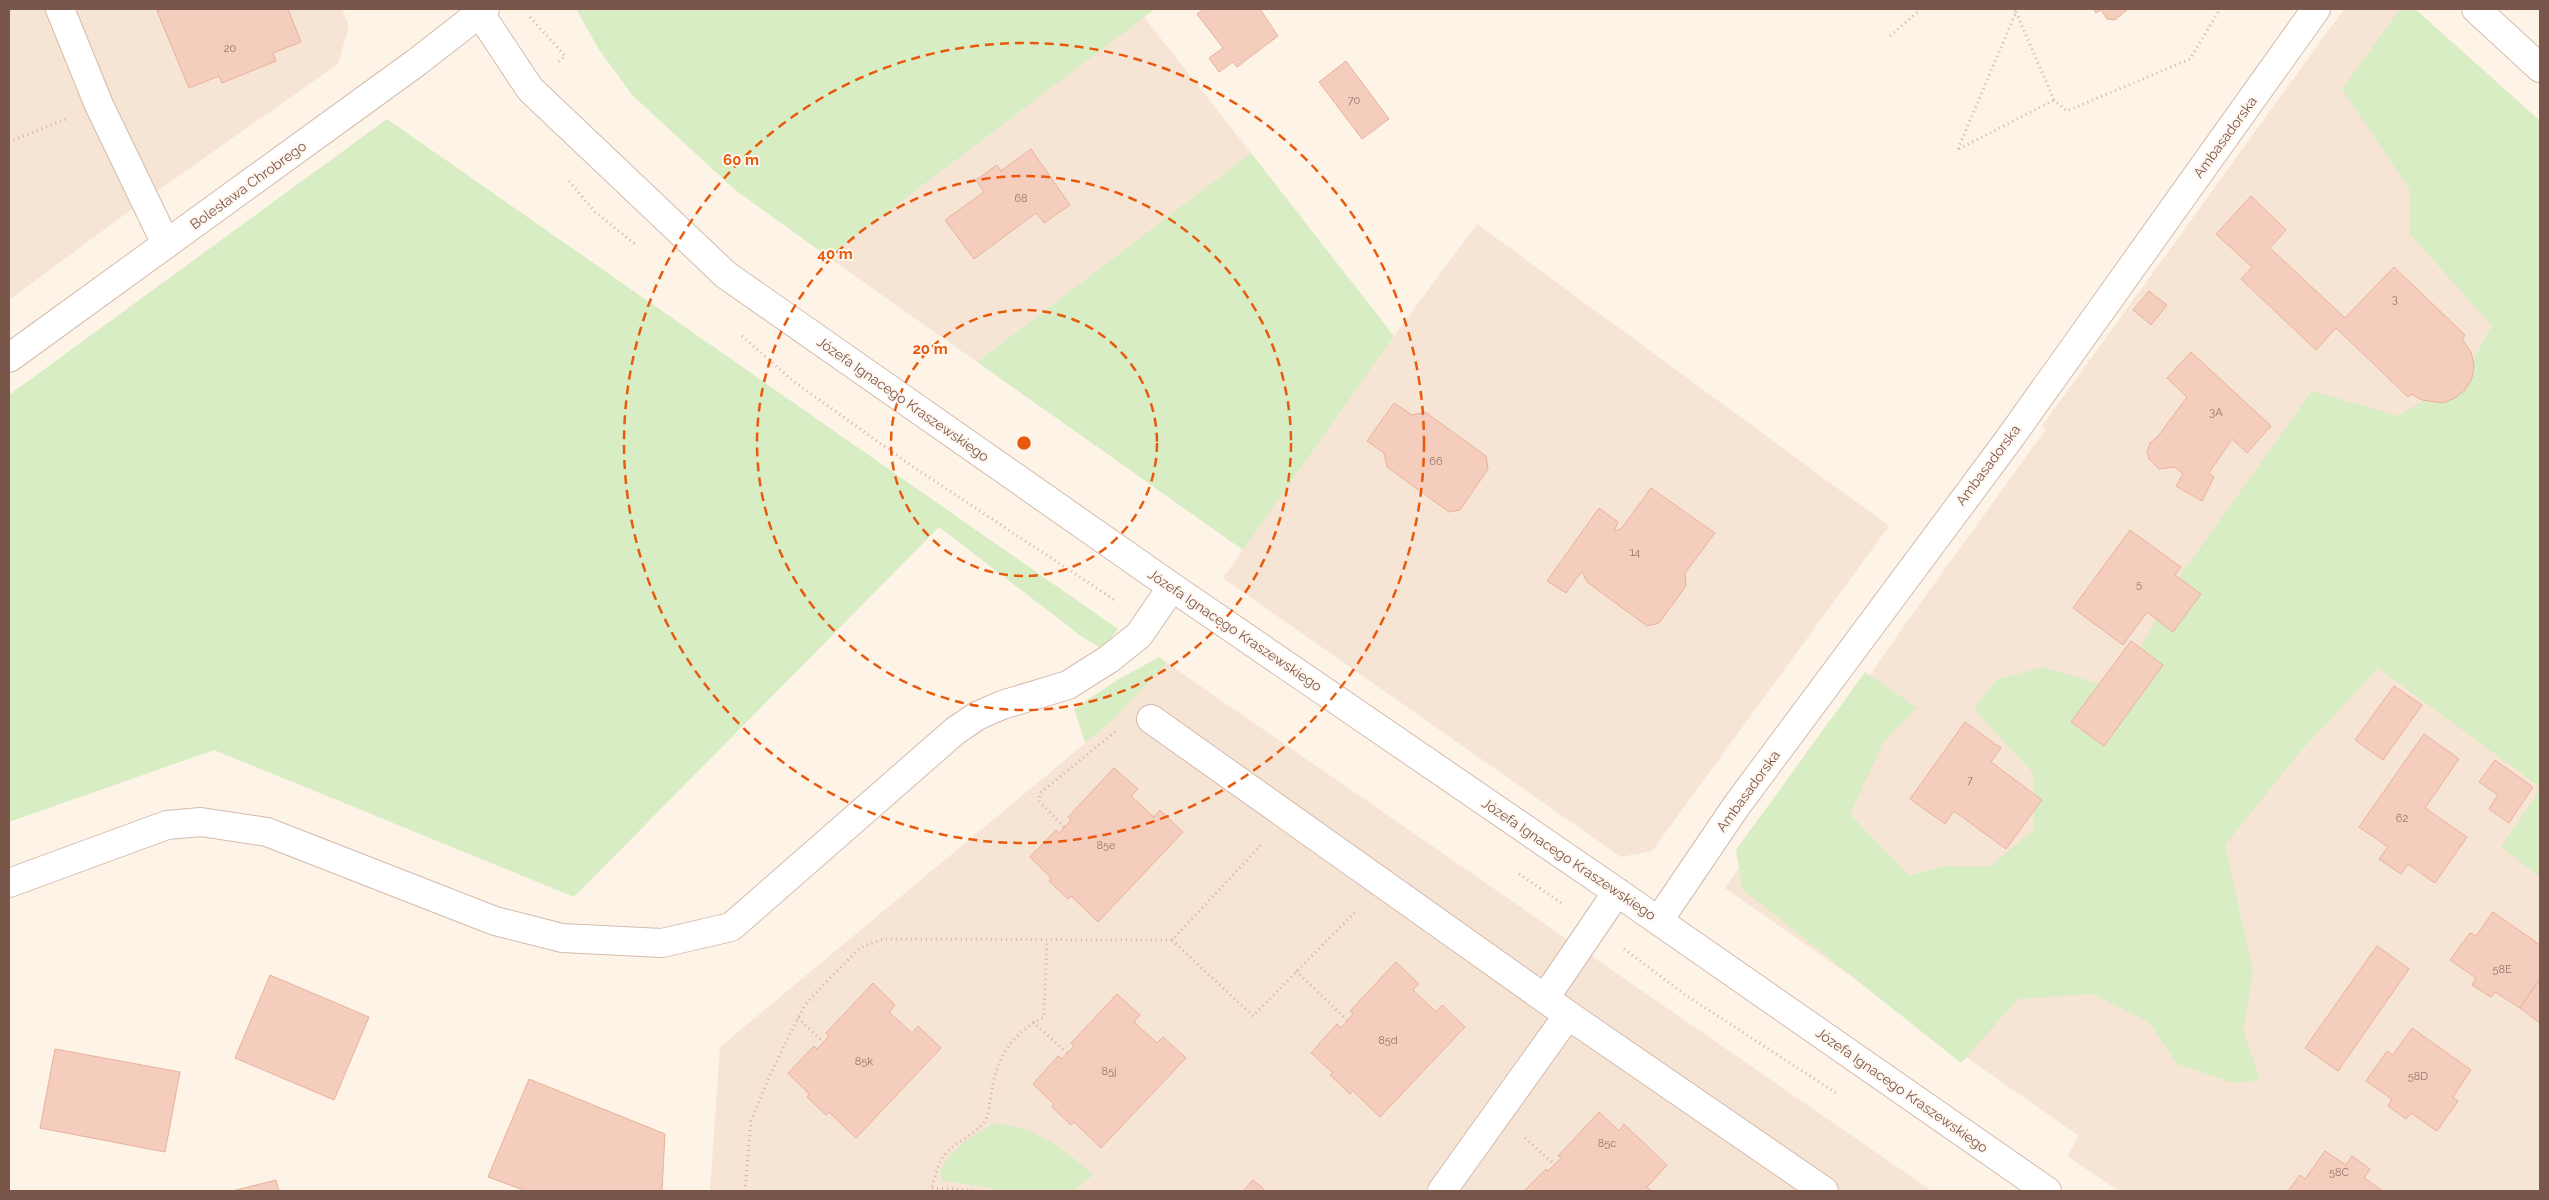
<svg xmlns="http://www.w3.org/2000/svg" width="2549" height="1200" font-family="Raleway,sans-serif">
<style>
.residential{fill:#f6e4d5}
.green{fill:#d9edc4}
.building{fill:#f5cdbd;stroke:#e9b19c}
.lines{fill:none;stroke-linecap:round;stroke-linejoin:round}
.minor-casing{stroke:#d4bbae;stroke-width:30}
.path{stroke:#dbb09f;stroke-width:3;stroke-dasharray:1 4;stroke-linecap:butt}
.minor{stroke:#fff;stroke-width:28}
.ring{fill:none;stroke:#e8590c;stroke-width:2.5;stroke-dasharray:9 6}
.labels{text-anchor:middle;stroke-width:4;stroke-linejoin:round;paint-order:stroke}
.number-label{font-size:11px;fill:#997366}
.street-label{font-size:14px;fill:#7a5549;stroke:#fff7ef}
.centre{fill:#e8590c;stroke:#fff7ef;stroke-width:2.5}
.ring-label{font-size:15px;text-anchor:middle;font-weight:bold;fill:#e8590c;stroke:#fff7ef;stroke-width:4;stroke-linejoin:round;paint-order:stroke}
</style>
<rect width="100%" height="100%" fill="#fef3e7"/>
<g class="residential">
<polygon points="9,9 342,9 349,26 338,64 143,201 9,300"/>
<polygon points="2344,9 2415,9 2540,121 2540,1191 2119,1191 2067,1156 2079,1136 1725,888 1901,630 2046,429 2042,426"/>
<polygon points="1144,17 1251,153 977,362 828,257"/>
<polygon points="1477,224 1889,526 1652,851 1621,857 1223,578 1394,336"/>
<polygon points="1167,663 1932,1191 710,1191 720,1047 1113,720"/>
</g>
<g class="green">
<polygon points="576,9 1155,9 828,257 734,189 632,95 598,48"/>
<polygon points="2400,9 2415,9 2540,121 2540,787 2378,668 2300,752 2225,845 2253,972 2243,1030 2260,1080 2233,1083 2177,1064 2149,1022 2092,994 2018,999 1961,1063 1742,889 1736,850 1865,672 1917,708 1884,741 1850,814 1909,875 1945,866 1989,867 2034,830 2034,774 1974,709 1996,680 2042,667 2118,689 2178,579 2312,391 2398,416 2464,376 2492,326 2409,233 2410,190 2342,89"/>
<polygon points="387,119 1118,629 1102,649 1081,636 939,527 574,897 214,750 9,822 9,395"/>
<polygon points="1251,153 1394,336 1243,550 977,362"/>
<polygon points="1159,657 1167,663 1113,720 1085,743 1074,709 1114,682"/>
<polygon points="2540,789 2540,877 2501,847"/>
<path d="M 994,1123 C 1035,1127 1063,1147 1093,1175 L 1074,1191 L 1000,1191 L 991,1188 L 943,1181 L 940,1174 C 949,1147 972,1138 994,1123 Z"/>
</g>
<g class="building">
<polygon points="163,9 288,9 301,42 273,53 276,61 222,83 219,76 189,88 157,11"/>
<polygon points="1204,9 1260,9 1278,36 1237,67 1233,62 1219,72 1209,58 1223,48 1197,14"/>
<polygon points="2093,9 2128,9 2115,20 2107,19 2101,10 2096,13"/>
<polygon points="1346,61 1389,119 1362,139 1319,82"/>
<polygon points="1031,149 1070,205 1044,223 1036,213 974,259 945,220 984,192 976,180 997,165 1001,171"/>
<polygon points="2251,196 2286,230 2270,248 2345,318 2394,267 2465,335 2462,339 2471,352 2474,365 2472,378 2465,390 2455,398 2443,403 2422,400 2411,394 2408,397 2336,328 2316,350 2241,279 2252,267 2216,234"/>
<polygon points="2149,291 2167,305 2151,325 2133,310"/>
<polygon points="2191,352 2271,426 2247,453 2232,439 2209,473 2214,477 2202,501 2176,486 2183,474 2175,467 2159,469 2149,459 2147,452 2150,443 2159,435 2187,397 2167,378"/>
<polygon points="1394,403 1412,415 1425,412 1486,456 1488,469 1460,510 1449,512 1387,467 1384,453 1367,441"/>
<polygon points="1651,488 1715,533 1685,573 1686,586 1659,623 1647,626 1587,582 1582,571 1566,593 1547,581 1599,508 1618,522 1614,531 1621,529"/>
<polygon points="2130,530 2181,567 2175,575 2201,594 2173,632 2147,612 2123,645 2073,608"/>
<polygon points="2131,641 2163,665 2104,746 2071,722"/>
<polygon points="2394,686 2422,705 2383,760 2355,740"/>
<polygon points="1965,722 2001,748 1991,762 2042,800 2006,849 1954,811 1945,824 1910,799"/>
<polygon points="2424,734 2459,759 2425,808 2467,837 2435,883 2408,864 2401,874 2379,859 2388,847 2359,827"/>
<polygon points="2495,760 2533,787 2509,823 2489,809 2498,795 2479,782"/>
<polygon points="1114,768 1138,789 1131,796 1154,817 1160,810 1183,832 1098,922 1071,896 1068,899 1049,881 1051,878 1030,857 1056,830 1059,833 1071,820 1068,817"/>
<polygon points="2493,912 2540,945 2540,979 2520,1008 2495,992 2491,997 2472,985 2476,978 2450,960 2470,933 2476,936"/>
<polygon points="2377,946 2409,969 2338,1071 2305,1048"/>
<polygon points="1396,962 1419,984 1413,990 1436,1012 1442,1005 1465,1027 1380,1117 1353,1091 1350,1094 1330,1075 1333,1073 1311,1053 1337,1024 1341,1028 1353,1014 1350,1011"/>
<polygon points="270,975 369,1017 334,1100 235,1058"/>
<polygon points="2540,979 2540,1023 2520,1008"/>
<polygon points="873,983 895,1005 889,1012 912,1033 918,1026 941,1048 856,1138 829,1112 826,1115 807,1097 809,1094 788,1073 814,1046 817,1049 829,1036 826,1033"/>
<polygon points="1117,994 1140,1015 1134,1022 1157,1043 1163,1037 1186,1058 1101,1148 1074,1122 1071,1125 1052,1107 1054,1104 1033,1084 1058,1056 1062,1059 1074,1046 1071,1043"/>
<polygon points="2412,1028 2471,1070 2453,1097 2458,1101 2437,1131 2411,1113 2406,1119 2388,1106 2392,1099 2366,1081 2387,1051 2393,1055"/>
<polygon points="55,1049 180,1072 165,1152 40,1128"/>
<polygon points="529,1079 665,1134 662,1191 526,1191 488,1177"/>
<polygon points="1599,1112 1619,1131 1624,1124 1667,1165 1647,1187 1652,1191 1524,1191 1546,1169 1548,1171 1561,1158 1558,1156"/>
<polygon points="2325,1151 2346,1165 2352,1156 2370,1169 2364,1178 2383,1191 2288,1191 2300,1175 2305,1179"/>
<polygon points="276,1180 279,1191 232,1191"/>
<polygon points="1253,1180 1266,1191 1243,1191"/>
</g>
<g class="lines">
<g class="minor-casing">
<g id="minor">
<polyline points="60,9 99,105 166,244"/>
<polyline points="477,9 530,89 726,275 1172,587 1617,892 2047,1191"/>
<polyline points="2476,9 2540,68"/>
<polyline points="9,358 417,62 485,9"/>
<polyline points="1151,719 1568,1015 1824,1191"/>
<polyline points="9,883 167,825 201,822 267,832 495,921 562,938 662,943 731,927 955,731 977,716 1002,705 1068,685 1109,659 1139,635 1172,587"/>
<polyline points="1659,920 1737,805 2007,442 2316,9"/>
<polyline points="1545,998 1617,892"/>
<polyline points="1442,1191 1568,1015"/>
</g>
</g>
<g class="path">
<polyline points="2016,12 2054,100 2067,111 2190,59 2220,9"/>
<polyline points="530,17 565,56 558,62"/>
<polyline points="1890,36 1921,9"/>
<polyline points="9,142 66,119"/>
<polyline points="1958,149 2016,12 2014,9"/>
<polyline points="1959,149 2054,100"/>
<polyline points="569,181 595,212 635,244"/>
<polyline points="742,336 793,381 912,466 1116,601"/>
<polyline points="1064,827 1039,801 1040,793 1116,731"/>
<polyline points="1519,874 1563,904"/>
<polyline points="1172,940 1253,1016 1357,910"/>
<polyline points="1624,949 1684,994 1836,1093"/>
<polyline points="1296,971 1347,1020"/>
<polyline points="798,1018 823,1042"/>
<polyline points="1033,1022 1067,1053"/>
<polyline points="1525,1138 1555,1165"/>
<polyline points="932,1188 982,1191"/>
<polyline points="745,1191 751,1121 769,1077 798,1018 806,1004 824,984 860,948 883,939 1172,940 1262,844"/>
<path d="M 930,1191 C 936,1178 936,1164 946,1153 C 957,1142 973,1135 983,1124 C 989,1117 989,1105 991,1095 C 996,1058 1011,1034 1044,1017 L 1047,940"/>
<polyline points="1094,1191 1100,1191"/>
</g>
<use href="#minor" class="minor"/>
</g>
<g class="ring">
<circle cx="1024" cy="443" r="133"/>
<circle cx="1024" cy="443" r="267"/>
<circle cx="1024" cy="443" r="400"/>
</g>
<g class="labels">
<g class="number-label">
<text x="230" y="52">20</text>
<text x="1354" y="104">70</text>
<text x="1021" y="202">68</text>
<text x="2395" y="303">3</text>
<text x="2216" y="416">3A</text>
<text x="1436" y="465">66</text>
<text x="1635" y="556">14</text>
<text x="2139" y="588">5</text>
<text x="1970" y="784">7</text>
<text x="2402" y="822">62</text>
<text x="1106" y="849">85e</text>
<text x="2502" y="973">58E</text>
<text x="1388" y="1044">85d</text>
<text x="864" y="1065">85k</text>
<text x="1109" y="1075">85j</text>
<text x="2418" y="1080">58D</text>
<text x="1607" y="1147">85c</text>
<text x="2339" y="1176">58C</text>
</g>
<g class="street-label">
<text transform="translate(2225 137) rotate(-54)" y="5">Ambasadorska</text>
<text transform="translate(248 185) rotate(-36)" y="5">Bolesława Chrobrego</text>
<text transform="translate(903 399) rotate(35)" y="5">Józefa Ignacego Kraszewskiego</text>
<text transform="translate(1988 465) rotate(-53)" y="5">Ambasadorska</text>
<text transform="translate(1235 630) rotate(34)" y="5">Józefa Ignacego Kraszewskiego</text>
<text transform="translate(1748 791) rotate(-54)" y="5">Ambasadorska</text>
<text transform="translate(1569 859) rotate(34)" y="5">Józefa Ignacego Kraszewskiego</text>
<text transform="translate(1902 1090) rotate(35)" y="5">Józefa Ignacego Kraszewskiego</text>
</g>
</g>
<circle cx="1024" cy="443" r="8" class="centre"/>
<g class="ring-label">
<text x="741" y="165">60 m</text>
<text x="835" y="259">40 m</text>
<text x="930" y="354">20 m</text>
</g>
<rect width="2549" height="1200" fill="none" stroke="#7a5549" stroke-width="20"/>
</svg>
